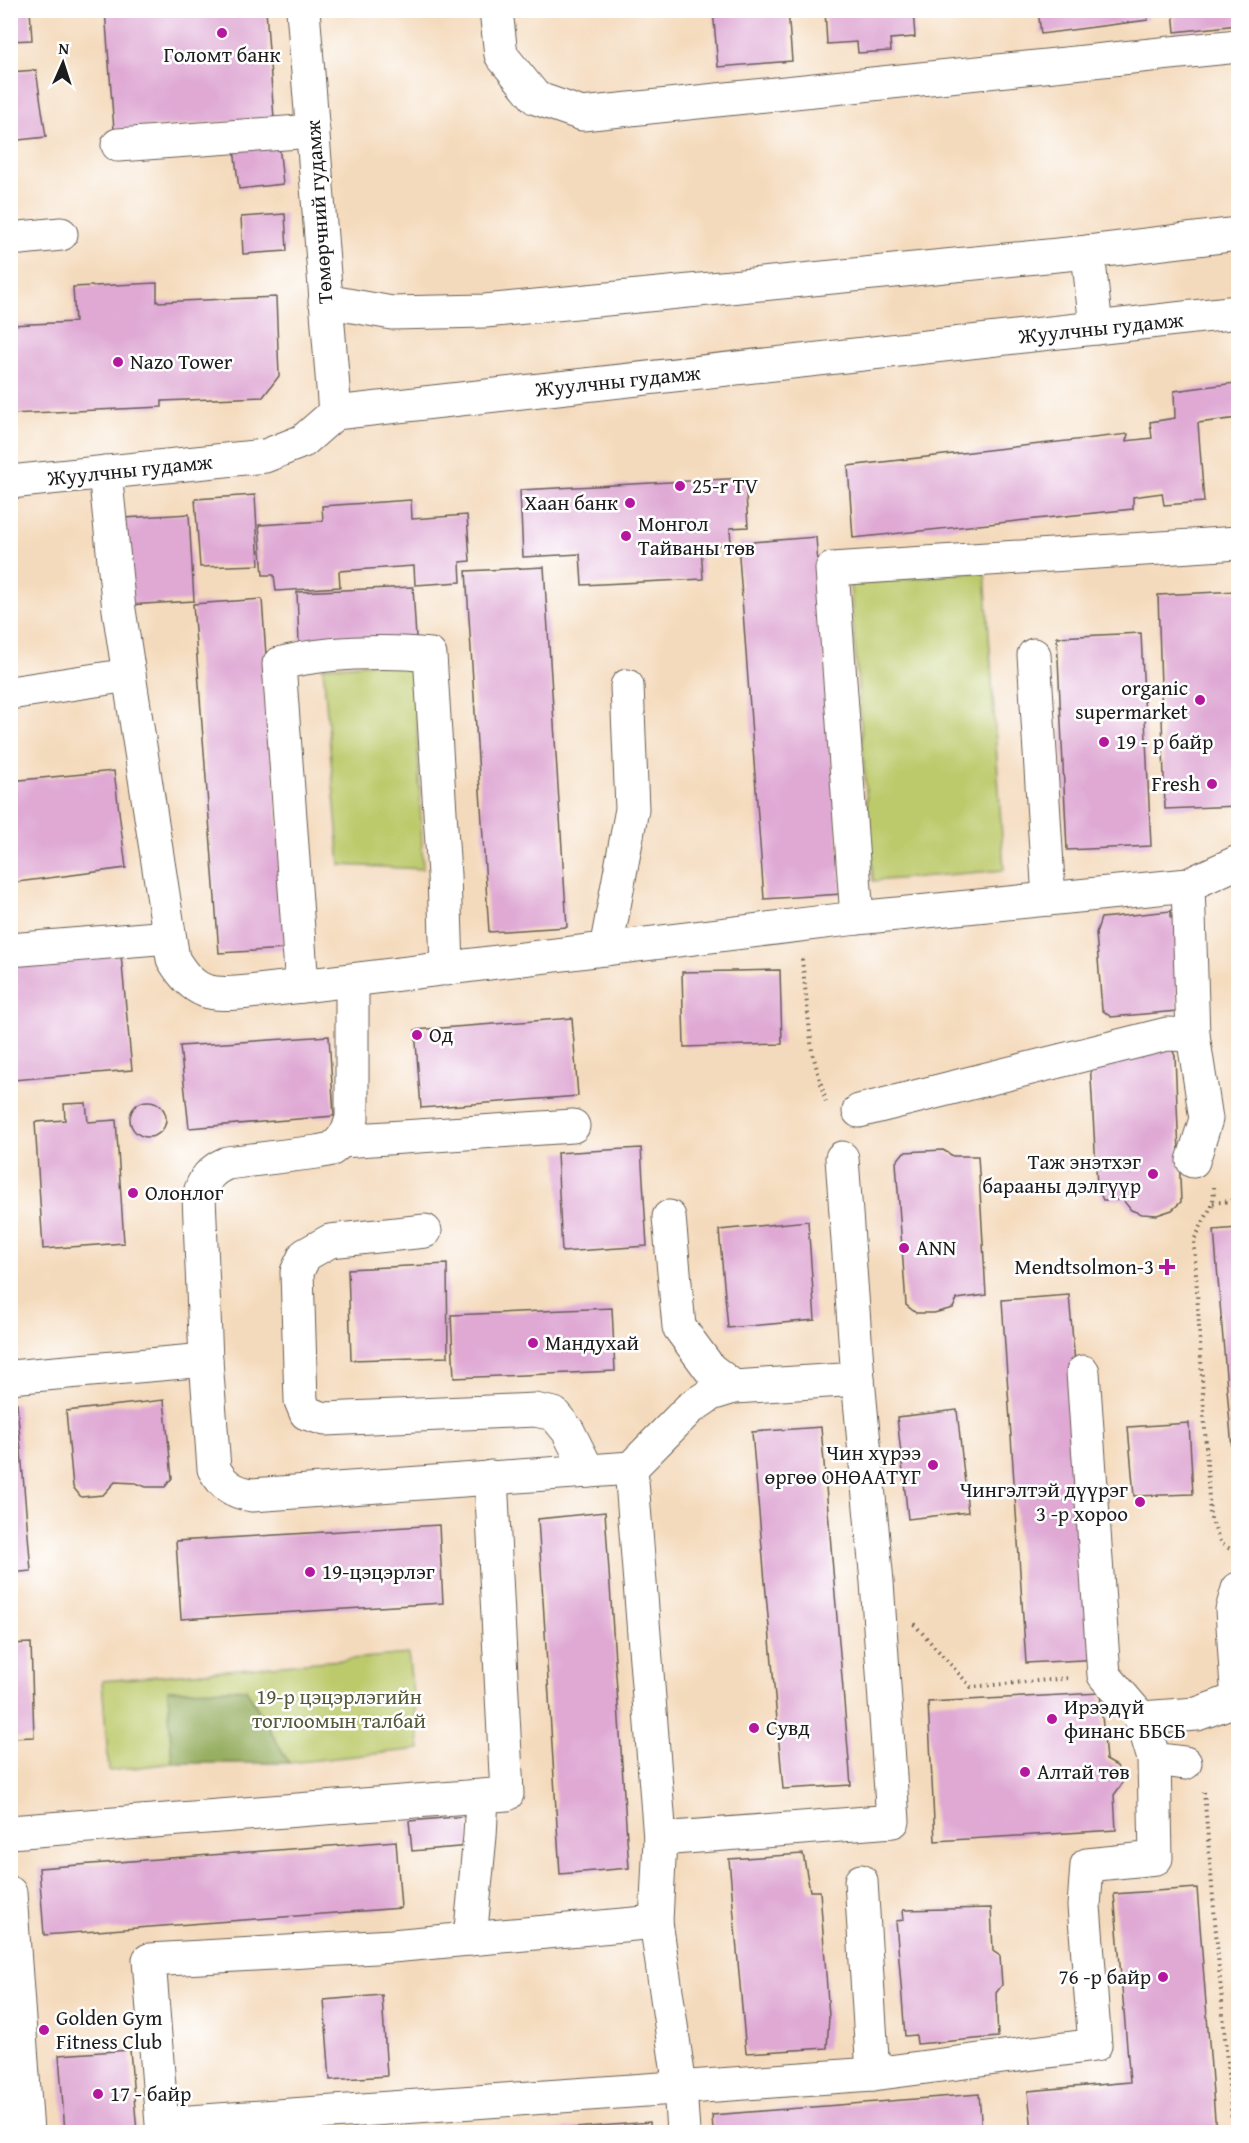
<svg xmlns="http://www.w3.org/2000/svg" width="1249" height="2143" font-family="'Gentium Book Plus',serif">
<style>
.green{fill:#bdca6c;stroke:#6c7344;stroke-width:1.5}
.forest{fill:#96ae60;stroke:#59653e;stroke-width:1.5}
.building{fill:#dfa9d4}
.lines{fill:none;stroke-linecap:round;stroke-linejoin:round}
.minor-casing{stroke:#685e54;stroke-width:35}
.major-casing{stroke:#685e54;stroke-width:35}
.path{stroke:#685e54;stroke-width:4;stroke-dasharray:1.5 4.5;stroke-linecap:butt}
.minor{stroke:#fff;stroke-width:33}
.major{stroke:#fff;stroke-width:33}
.poi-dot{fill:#b5179e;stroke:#fff;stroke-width:2}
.labels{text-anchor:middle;stroke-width:5;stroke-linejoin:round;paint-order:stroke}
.poi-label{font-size:21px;fill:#1c1c1c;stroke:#fff;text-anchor:start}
.street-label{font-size:21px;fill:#1c1c1c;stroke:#fff}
.park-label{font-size:21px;fill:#545938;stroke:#fff}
</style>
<rect width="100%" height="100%" fill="#fff"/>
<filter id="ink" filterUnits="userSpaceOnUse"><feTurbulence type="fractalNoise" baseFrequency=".0167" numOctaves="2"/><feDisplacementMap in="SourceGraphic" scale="12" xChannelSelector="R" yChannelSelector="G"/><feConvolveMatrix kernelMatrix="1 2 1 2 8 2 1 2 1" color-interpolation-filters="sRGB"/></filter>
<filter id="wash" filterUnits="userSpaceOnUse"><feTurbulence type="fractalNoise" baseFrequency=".008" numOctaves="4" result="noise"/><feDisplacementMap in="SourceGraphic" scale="24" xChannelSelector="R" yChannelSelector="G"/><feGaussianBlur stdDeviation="1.35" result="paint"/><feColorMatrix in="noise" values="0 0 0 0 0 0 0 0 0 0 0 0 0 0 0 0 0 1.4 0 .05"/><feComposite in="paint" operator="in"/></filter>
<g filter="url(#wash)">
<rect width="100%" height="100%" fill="#f4dabc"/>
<g class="green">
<polygon points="985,571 1004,870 873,881 850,584"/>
<polygon points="414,660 423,869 340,865 323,667"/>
<polygon points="408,1654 420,1749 289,1763 246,1689 168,1690 172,1763 109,1771 102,1681"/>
</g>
<polygon class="forest" points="246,1689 289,1763 172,1763 168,1690"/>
<g id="blocks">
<g class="building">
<polygon points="10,10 30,10 32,40 10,41"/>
<polygon points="105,10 266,10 274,118 114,130"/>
<polygon points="713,10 788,10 792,61 718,67"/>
<polygon points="825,10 913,10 915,37 890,39 891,51 858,53 857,42 827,44"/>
<polygon points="1038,10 1147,10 1148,20 1041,34"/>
<polygon points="1173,10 1238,10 1238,25 1175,32"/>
<polygon points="36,70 46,137 10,141 10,72"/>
<polygon points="279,144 283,184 239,189 234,149"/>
<polygon points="285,214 287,251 243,254 241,217"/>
<polygon points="157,283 157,302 276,297 279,376 263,397 162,401 162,407 10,414 10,325 75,322 73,287"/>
<polygon points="1235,383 1238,418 1198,423 1204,502 1164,505 1162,493 1133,497 1133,509 853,538 848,466 1128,434 1126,441 1152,438 1150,422 1175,418 1174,391"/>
<polygon points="745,478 748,527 730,528 731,544 701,546 703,579 582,585 580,554 523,557 520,490"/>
<polygon points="255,495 259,565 200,567 195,499"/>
<polygon points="411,500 412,519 467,515 470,561 460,562 461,582 415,585 414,566 339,571 340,587 276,591 274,575 263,575 259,525 323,521 322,506"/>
<polygon points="189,514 194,601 128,605 124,518"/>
<polygon points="816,537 842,894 764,899 738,543"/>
<polygon points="544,567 567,927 489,932 466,571"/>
<polygon points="413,587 416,638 299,643 297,592"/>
<polygon points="1238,591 1238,806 1165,809 1158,595"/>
<polygon points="262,599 287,949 219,953 193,604"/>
<polygon points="1141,633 1151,846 1067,850 1057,637"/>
<polygon points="114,771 126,868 10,883 10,781"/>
<polygon points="1171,911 1171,918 1179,918 1177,1011 1111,1017 1102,1010 1096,933 1101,918"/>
<polygon points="121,955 132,1070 13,1080 10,1050 10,964"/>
<polygon points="780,970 782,1044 684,1047 682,972"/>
<polygon points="572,1018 578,1096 421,1108 415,1030"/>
<polygon points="329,1036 334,1116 189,1128 180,1046"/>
<polygon points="1172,1049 1175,1056 1181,1202 1172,1210 1157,1215 1142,1214 1131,1210 1123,1200 1103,1200 1097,1186 1090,1061"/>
<circle cx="148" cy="1119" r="18"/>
<polygon points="86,1103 88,1122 116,1120 124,1243 43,1249 35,1122 65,1120 64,1104"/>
<polygon points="641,1148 647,1246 562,1252 557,1153"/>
<polygon points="943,1150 953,1156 978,1156 986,1295 957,1299 953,1308 934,1313 916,1313 906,1305 896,1162 904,1152"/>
<polygon points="808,1221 815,1320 728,1328 719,1230"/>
<polygon points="1238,1228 1238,1510 1237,1510 1214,1230"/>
<polygon points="447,1264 448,1357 351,1360 348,1269"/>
<polygon points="1069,1295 1101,1659 1026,1663 1002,1300"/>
<polygon points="612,1308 615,1371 454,1378 451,1315"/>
<polygon points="164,1400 172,1478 165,1487 146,1487 136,1483 115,1482 103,1495 81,1497 73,1487 66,1411"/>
<polygon points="17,1403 31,1571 10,1573 10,1404"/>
<polygon points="957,1410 968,1512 908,1519 897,1417"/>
<polygon points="1189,1423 1193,1494 1134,1496 1128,1427"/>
<polygon points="821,1427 851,1785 783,1789 752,1432"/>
<polygon points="605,1512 629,1868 560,1874 538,1519"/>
<polygon points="439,1525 443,1603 181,1619 176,1541"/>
<polygon points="31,1643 34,1737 10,1738 10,1644"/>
<polygon points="1100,1693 1106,1760 1117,1766 1121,1777 1122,1784 1114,1795 1116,1830 935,1841 928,1702"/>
<polygon points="468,1816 470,1846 412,1851 409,1821"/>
<polygon points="396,1841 401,1908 44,1935 39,1868"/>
<polygon points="803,1854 810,1891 820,1891 829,2016 827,2048 746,2053 729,1859"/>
<polygon points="1197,1888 1216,2132 1032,2132 1028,2091 1130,2082 1114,1894"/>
<polygon points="991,1908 993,1951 1000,1956 1002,1985 996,1993 998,2037 917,2044 916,2035 905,2036 896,1921 904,1920 903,1910"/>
<polygon points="382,1995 387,2076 330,2080 324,2000"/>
<polygon points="130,2050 137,2132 65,2132 59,2055"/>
<polygon points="979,2094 982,2132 713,2132 712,2115"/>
<polygon points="650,2122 651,2132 538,2132 538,2131"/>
</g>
</g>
</g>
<g filter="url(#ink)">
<use href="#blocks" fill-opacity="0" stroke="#685e54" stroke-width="1.5"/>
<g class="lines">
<g class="minor-casing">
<g id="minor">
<polyline points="496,10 501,55 536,98 582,114 1238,46"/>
<polyline points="118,145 313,131"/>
<polyline points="10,239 61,234"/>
<polyline points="1088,252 1238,234"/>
<polyline points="325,301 392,313 485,311 1088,252 1096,328"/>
<path d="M 105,472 L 119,610 L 173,959 C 194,995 211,996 249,992 C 267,990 284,988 302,986 L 857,918 L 1188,885 L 1238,862"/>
<polyline points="1034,655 1049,899"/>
<polyline points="10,693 129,675"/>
<polyline points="1188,885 1193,1035 1206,1119 1193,1161"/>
<polyline points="857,918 832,569 1238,543"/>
<polyline points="606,949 632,809 627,686"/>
<polyline points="10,950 169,937"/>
<path d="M 352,981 L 352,1118 L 348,1131 L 341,1141 L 332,1149 L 317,1152 L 227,1163 C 211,1170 203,1179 199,1197 L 206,1360 L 214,1469 C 223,1485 233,1492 252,1495 L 631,1468 L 689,1409 L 711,1394 L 734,1387 L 858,1379"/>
<path d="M 302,986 L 279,664 C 320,652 387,650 430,655 L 444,875 L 447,969"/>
<polyline points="859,1111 1167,1034 1193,1035"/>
<polyline points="341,1141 573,1126"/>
<polyline points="669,1217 679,1327 710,1369 734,1387"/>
<polyline points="425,1231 330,1241 305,1255 297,1272 301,1401 306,1413 325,1419 535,1410 554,1414 568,1431 588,1471"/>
<polyline points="1083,1372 1104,1675 1141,1718 1197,1714 1238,1699"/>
<polyline points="10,1377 206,1360"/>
<polyline points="631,1468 660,1839 656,1922 680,2087 683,2132"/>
<polyline points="1148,1739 1154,1759 1185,1763"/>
<polyline points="10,1832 507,1794 491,1477"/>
<polyline points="660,1839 893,1821 877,1582 858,1379 842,1158"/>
<polyline points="861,1881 873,2074"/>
<polyline points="10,1893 27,2132"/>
<polyline points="656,1922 392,1946 149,1960 162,2124 873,2074 1095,2045 1084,1906 1087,1865 1156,1858 1154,1759"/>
<polyline points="470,1939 480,1836 482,1797"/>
</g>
</g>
<g class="major-casing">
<g id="major">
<polyline points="303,10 335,413"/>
<polyline points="10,482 265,456 303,441 335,413 1238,312"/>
<polyline points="1238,1589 1232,1610 1238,1703"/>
</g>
</g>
<g class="path">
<polyline points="802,959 812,1051 826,1102"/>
<polyline points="1214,1187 1213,1203 1194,1240 1210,1516 1221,1544 1238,1553"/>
<polyline points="1213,1203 1238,1200"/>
<polyline points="914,1624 971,1687 1070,1678"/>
<polyline points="1204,1792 1233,2132"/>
</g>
<use href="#minor" class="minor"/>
<use href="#major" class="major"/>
</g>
</g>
<g class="poi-dot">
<circle cx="222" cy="33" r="6"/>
<circle cx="118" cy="362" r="6"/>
<circle cx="680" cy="486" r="6"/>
<circle cx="630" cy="503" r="6"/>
<circle cx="626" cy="536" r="6"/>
<circle cx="1200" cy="700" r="6"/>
<circle cx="1104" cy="742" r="6"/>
<circle cx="1212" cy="784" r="6"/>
<circle cx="417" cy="1035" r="6"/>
<circle cx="1153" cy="1174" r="6"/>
<circle cx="133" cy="1193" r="6"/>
<circle cx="904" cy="1248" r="6"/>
<path d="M1164 1258h6v6h6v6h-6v6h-6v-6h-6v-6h6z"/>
<circle cx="533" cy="1343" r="6"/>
<circle cx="933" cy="1465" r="6"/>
<circle cx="1140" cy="1502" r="6"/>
<circle cx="310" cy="1572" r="6"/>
<circle cx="1052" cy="1719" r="6"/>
<circle cx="754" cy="1728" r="6"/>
<circle cx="1025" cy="1772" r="6"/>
<circle cx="1163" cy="1977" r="6"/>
<circle cx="44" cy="2030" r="6"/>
<circle cx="98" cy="2094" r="6"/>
</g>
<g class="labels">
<g class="poi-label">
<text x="222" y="62" text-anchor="middle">Голомт банк</text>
<text x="130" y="369">Nazo Tower</text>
<text x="692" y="493">25-r TV</text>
<text x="618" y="510" text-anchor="end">Хаан банк</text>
<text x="638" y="531">Монгол<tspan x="638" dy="24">Тайваны төв</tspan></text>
<text x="1188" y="695" text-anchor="end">organic<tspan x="1188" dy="24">supermarket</tspan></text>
<text x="1116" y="749">19 - р байр</text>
<text x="1200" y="791" text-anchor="end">Fresh</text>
<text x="429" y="1042">Од</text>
<text x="1141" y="1169" text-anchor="end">Таж энэтхэг<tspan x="1141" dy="24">барааны дэлгүүр</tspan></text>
<text x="145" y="1200">Олонлог</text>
<text x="916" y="1255">ANN</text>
<text x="1154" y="1274" text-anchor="end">Mendtsolmon-3</text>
<text x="545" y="1350">Мандухай</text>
<text x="921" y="1460" text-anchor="end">Чин хүрээ<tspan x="921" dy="24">өргөө ОНӨААТҮГ</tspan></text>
<text x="1128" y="1497" text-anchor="end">Чингэлтэй дүүрэг<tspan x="1128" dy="24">3 -р хороо</tspan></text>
<text x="322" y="1579">19-цэцэрлэг</text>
<text x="1064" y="1714">Ирээдүй<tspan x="1064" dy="24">финанс ББСБ</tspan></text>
<text x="766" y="1735">Сувд</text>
<text x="1037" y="1779">Алтай төв</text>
<text x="1151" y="1984" text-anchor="end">76 -р байр</text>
<text x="56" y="2025">Golden Gym<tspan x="56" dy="24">Fitness Club</tspan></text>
<text x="110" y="2101">17 - байр</text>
</g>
<g class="street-label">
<text transform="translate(319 212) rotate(-94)" y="7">Төмөрчний гудамж</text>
<text transform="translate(1101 328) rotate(-6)" y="7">Жуулчны гудамж</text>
<text transform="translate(618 381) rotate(-6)" y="7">Жуулчны гудамж</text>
<text transform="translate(130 470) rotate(-6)" y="7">Жуулчны гудамж</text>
</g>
<g class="park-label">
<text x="339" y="1704">19-р цэцэрлэгийн<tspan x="339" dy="24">тоглоомын талбай</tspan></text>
</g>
</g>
<rect width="1249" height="2143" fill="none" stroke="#fff" stroke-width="36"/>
<g transform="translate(63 63) rotate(3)" stroke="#ffffff" stroke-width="4.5" paint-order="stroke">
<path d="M0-4.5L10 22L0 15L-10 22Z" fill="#1c1c1c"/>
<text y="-9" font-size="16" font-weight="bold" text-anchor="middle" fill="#1c1c1c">N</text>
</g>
</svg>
